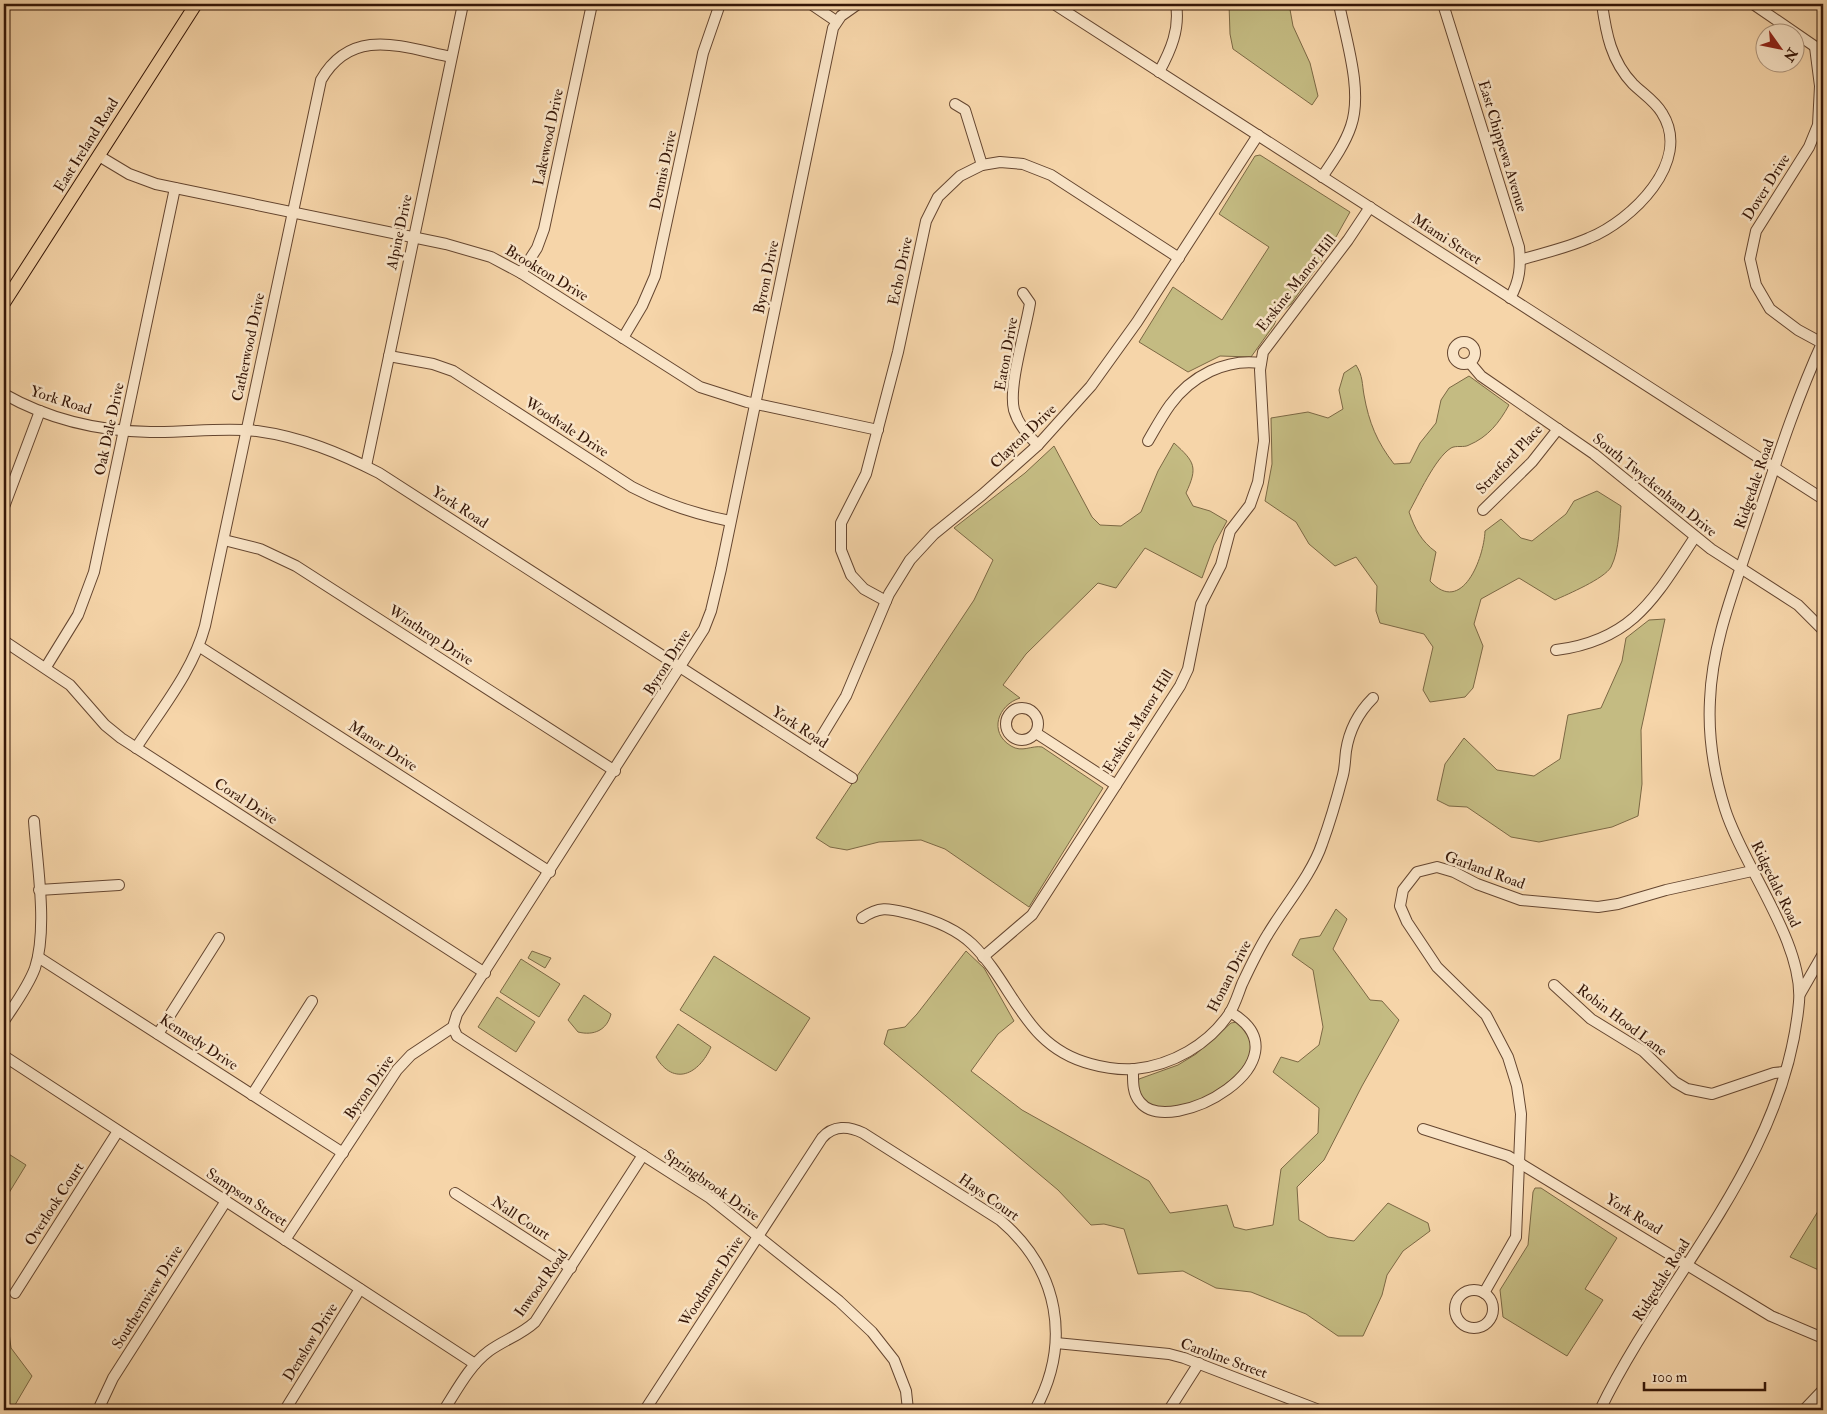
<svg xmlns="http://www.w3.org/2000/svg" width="1827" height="1414" font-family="'IM FELL Double Pica',serif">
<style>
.green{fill:#c4bb82;stroke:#7c6844}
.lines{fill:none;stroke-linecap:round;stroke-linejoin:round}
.minor-casing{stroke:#654630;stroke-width:12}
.major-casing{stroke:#351607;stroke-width:14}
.minor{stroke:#f9e4c7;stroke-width:10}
.major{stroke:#f6d5a9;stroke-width:12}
.labels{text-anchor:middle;stroke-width:5;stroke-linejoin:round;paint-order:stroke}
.street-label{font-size:15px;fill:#351607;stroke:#f9e4c7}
</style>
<rect width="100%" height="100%" fill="#f6d5a9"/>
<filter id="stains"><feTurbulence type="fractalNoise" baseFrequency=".004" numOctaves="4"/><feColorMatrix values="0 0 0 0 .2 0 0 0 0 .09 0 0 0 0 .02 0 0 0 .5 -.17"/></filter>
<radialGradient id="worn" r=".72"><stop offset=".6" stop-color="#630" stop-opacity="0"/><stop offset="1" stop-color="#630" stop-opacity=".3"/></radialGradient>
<g class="green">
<polygon points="1229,4 1289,4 1293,26 1310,63 1318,96 1312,105 1233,49 1230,34"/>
<polygon points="1260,155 1350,212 1327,253 1291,304 1278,315 1274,325 1251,357 1220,356 1188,372 1139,342 1173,287 1222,320 1269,247 1219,214 1255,156"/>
<path d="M 1356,365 C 1363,376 1362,384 1364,395 C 1369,423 1377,442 1394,464 L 1410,463 L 1420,443 L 1436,423 L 1441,400 L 1449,388 L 1469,376 L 1509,405 C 1499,423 1488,437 1469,445 C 1464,448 1456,445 1451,448 C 1435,458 1418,496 1409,512 C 1415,529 1421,541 1436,552 L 1430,581 C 1462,616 1484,558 1485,531 L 1501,519 L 1521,538 L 1532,541 L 1566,514 L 1574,501 L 1597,491 L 1621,506 C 1619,525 1620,549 1611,567 C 1604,579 1568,594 1555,600 L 1519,578 L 1481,599 L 1474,624 L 1483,646 L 1473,688 L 1465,697 L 1430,702 L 1423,690 L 1433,647 L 1424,634 L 1380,623 L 1376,611 L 1377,586 L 1356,557 L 1335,566 L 1309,544 L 1296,522 L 1265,501 L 1272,464 L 1271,418 L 1308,412 L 1328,418 L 1343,409 L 1339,390 L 1344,373 Z"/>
<path d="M 1174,443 C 1195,462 1198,467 1186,493 L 1193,506 L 1210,511 L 1227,521 L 1214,545 L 1202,578 L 1145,548 L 1116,588 L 1098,583 L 1026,654 L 1003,685 L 1020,698 C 998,705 988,732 1011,746 C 1022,753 1032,745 1042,747 L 1103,788 L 1029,907 L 945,849 L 921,840 L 879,842 L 847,850 L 830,847 L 816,838 L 974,600 L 993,560 L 954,528 L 1025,473 L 1054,446 L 1092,517 L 1100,525 L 1121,526 L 1141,512 L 1158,471 Z"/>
<polygon points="1665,619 1641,730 1642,784 1638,816 1612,827 1539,842 1511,837 1467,807 1449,806 1437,800 1445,764 1464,738 1497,770 1534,776 1560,759 1568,715 1601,708 1622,661 1626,638 1649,620"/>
<polygon points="1336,909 1347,919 1333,949 1370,1000 1382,1001 1399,1020 1362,1086 1324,1160 1297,1187 1299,1220 1328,1237 1354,1241 1388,1203 1428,1223 1430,1231 1403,1251 1387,1275 1382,1295 1363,1336 1338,1336 1306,1314 1251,1292 1216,1288 1183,1271 1138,1274 1124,1229 1104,1224 1091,1225 1058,1190 884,1044 888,1030 905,1027 917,1014 966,951 984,968 1014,1021 998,1034 971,1071 1022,1110 1149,1181 1170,1213 1227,1205 1234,1227 1246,1230 1273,1225 1281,1169 1318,1133 1319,1108 1273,1072 1281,1057 1298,1062 1319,1045 1323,1027 1313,970 1292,955 1300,939 1320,936"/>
<polygon points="532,951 551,958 545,968 528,958"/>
<polygon points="714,956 810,1018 776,1071 680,1010"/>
<polygon points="521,959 560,984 539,1017 500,992"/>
<path d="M 584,995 L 611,1014 C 607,1030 594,1036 578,1032 L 568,1020 Z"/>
<polygon points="497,997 535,1022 516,1052 478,1027"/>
<path d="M 1237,1022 L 1250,1032 C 1250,1038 1253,1046 1251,1051 C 1245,1081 1173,1125 1146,1102 C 1142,1098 1139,1090 1137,1085 L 1139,1079 L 1178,1065 L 1196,1054 L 1231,1023 Z"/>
<path d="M 678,1024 L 711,1047 C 699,1074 674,1087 656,1057 Z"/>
<polygon points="4,1151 26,1165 4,1201"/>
<polygon points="1535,1188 1541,1188 1617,1238 1585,1289 1603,1300 1567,1356 1503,1317 1500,1290 1528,1245 1533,1192"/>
<polygon points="1823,1203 1823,1272 1790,1257"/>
<polygon points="4,1315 7,1317 11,1348 32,1376 12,1410 4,1410"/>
</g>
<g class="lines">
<g class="minor-casing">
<g id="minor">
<polyline points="811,4 836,21"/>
<polyline points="1054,4 1823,499"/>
<path d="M 1443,4 L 1519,247 C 1521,266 1520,281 1510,298"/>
<polyline points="1753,4 1823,52"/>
<polyline points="1815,47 1820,86 1818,125 1809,147 1756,231 1750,259 1756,285 1770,309 1798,330 1822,343"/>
<path d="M 1159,72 C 1171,50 1180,29 1176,4"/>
<polyline points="955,104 965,110 982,165"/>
<polyline points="99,156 129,174 156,184 446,244 491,257 521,273 700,387 747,402 878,430"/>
<path d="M 1322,177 C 1333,161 1345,144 1351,126 C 1363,91 1346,40 1339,4"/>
<path d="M 1520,260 C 1543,253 1567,248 1589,238 C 1631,221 1693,162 1662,113 C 1655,101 1642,93 1633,84 C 1611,61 1606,33 1602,4"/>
<polyline points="521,273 537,248 544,229 592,4"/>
<path d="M 1023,293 L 1030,303 C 1026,329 1008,386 1014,410 C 1018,423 1028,436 1038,445"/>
<polyline points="623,338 642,306 655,276 703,53 720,4"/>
<circle cx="1464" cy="353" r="11"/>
<path d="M 389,356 L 433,364 L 453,371 L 632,487 C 664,504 695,514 730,521"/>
<polyline points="1470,363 1481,376 1594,454 1711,549 1798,605 1823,630"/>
<path d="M 4,394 C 48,419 99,431 150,432 C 186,433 221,427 257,431 C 301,437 340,453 379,473 L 852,778"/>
<path d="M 1148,441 C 1155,429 1162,416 1170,405 C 1191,376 1226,358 1261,363"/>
<polyline points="366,466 463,4"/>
<polyline points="4,507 40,411"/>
<polyline points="1483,510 1532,462 1558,429"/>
<polyline points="224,540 260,549 296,566 615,771"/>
<polyline points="886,601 864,589 851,575 841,550 841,523 866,474 898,352 926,221 938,197 960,176 982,165 1000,162 1023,164 1051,175 1179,258"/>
<polyline points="4,641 70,685 105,725 121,738 485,973"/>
<polyline points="200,647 550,872"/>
<path d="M 1556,650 C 1634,640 1655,597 1695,537"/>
<polyline points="46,667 78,615 94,572 175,188"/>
<circle cx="1022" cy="724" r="16"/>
<polyline points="1036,733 1116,785"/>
<path d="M 136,748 C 161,709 193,671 205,626 L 321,80 C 352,26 402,47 451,57"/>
<polyline points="812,752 846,696 889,594 910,560 934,534 982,495 1038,445 1091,386 1137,322 1258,135"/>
<polyline points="39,890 119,885"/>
<path d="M 862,918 C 881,905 890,909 911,914 C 934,920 955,928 972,944 C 1015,986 1024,1047 1091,1064 C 1105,1068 1120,1070 1135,1069 C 1172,1065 1208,1045 1229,1014 C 1235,1005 1238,994 1242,984 C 1250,967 1258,950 1268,934 C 1284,907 1312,874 1322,844 C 1330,822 1337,798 1343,775 C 1345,767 1345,759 1346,751 C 1349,731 1359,712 1373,698"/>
<polyline points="38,957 343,1153"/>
<polyline points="983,957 1032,915 1180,686 1188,669 1201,604 1221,565 1230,531 1250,505 1258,482 1264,441 1260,370 1263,352 1348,240 1370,207"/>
<polyline points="1554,985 1591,1019 1643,1051 1675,1082 1687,1089 1712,1094 1774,1073 1784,1072"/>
<polyline points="1800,994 1823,954"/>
<path d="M 4,1021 C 15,1004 28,987 35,968 C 48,928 37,864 34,821"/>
<polyline points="453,1027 457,1036 474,1047 710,1198 839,1301 872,1332 894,1360 906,1391 908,1410"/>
<polyline points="158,1034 219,938"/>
<polyline points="4,1056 475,1364"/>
<path d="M 1133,1069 C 1133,1080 1132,1093 1140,1102 C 1170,1140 1313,1060 1230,1012"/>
<polyline points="252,1095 312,1001"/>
<polyline points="1423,1129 1508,1156 1771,1316 1823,1338"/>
<polyline points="455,1193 571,1268"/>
<polyline points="285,1240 397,1070 411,1055 453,1027 457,1014 704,629 711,611 721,569 833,28 841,16 858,4"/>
<circle cx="1474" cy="1309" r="19"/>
<polyline points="15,1293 118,1131"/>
<polyline points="1484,1293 1516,1237 1521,1114 1517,1086 1508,1057 1486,1015 1437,967 1407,922 1400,906 1403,890 1417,872 1437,867 1454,872 1477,884 1521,900 1598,907 1618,904 1666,890 1752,871"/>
<polyline points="1056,1343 1169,1354 1184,1358 1319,1410"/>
<polyline points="98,1410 113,1378 226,1201"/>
<polyline points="285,1410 360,1289"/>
<path d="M 444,1410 C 457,1390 469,1366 489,1351 C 504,1340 521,1335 535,1322 L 643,1155"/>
<path d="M 645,1410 L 822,1138 C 833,1125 849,1126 863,1133 L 1000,1220 C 1059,1270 1072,1342 1035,1410"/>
<polyline points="1169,1410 1199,1363"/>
<path d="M 1600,1410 C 1666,1274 1785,1160 1799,1002 C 1804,943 1743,866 1725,809 C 1714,774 1708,736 1710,700 C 1712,644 1734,589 1751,537 C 1773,472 1794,404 1823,341"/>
<polyline points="1804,1410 1823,1390"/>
</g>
</g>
<g class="major-casing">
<polyline id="major" points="4,303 196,4"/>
</g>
<use href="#minor" class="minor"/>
<use href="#major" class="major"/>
</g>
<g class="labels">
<g class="street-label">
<text transform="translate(548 137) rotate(-78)" y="5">Lakewood Drive</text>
<text transform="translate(86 145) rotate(-58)" y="5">East Ireland Road</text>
<text transform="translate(1503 146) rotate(73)" y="5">East Chippewa Avenue</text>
<text transform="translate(663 170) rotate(-78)" y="5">Dennis Drive</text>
<text transform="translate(1766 187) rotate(-58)" y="5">Dover Drive</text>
<text transform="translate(399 232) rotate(-78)" y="5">Alpine Drive</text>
<text transform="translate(1447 239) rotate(33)" y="5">Miami Street</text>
<text transform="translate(900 271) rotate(-78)" y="5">Echo Drive</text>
<text transform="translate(547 273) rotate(31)" y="5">Brookton Drive</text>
<text transform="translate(766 277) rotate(-78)" y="5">Byron Drive</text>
<text transform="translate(1296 283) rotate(-52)" y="5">Erskine Manor Hill</text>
<text transform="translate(248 347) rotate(-78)" y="5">Catherwood Drive</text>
<text transform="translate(1006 354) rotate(-80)" y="5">Eaton Drive</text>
<text transform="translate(61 400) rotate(18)" y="5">York Road</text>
<text transform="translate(567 427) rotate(33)" y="5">Woodvale Drive</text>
<text transform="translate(109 429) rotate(-78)" y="5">Oak Dale Drive</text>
<text transform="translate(1023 436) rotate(-44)" y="5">Clayton Drive</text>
<text transform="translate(1509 459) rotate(-47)" y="5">Stratford Place</text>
<text transform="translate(1754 484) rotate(-71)" y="5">Ridgedale Road</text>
<text transform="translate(1655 485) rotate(39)" y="5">South Twyckenham Drive</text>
<text transform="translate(460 507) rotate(33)" y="5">York Road</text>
<text transform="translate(431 635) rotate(33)" y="5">Winthrop Drive</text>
<text transform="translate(667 662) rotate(-58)" y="5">Byron Drive</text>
<text transform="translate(1138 721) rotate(-58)" y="5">Erskine Manor Hill</text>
<text transform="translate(800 727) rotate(33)" y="5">York Road</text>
<text transform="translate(383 746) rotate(33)" y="5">Manor Drive</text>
<text transform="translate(246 801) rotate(33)" y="5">Coral Drive</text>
<text transform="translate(1485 870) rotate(20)" y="5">Garland Road</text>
<text transform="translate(1776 884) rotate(64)" y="5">Ridgedale Road</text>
<text transform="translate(1229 976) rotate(-63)" y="5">Honan Drive</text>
<text transform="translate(1622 1020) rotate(37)" y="5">Robin Hood Lane</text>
<text transform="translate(199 1042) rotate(33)" y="5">Kennedy Drive</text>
<text transform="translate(369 1087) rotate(-55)" y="5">Byron Drive</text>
<text transform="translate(712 1185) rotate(35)" y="5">Springbrook Drive</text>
<text transform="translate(247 1197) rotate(33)" y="5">Sampson Street</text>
<text transform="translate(989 1197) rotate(35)" y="5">Hays Court</text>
<text transform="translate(54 1204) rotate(-57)" y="5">Overlook Court</text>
<text transform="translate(1634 1214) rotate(32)" y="5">York Road</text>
<text transform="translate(521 1218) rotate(33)" y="5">Nall Court</text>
<text transform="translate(1661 1280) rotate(-58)" y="5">Ridgedale Road</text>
<text transform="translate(711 1281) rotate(-57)" y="5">Woodmont Drive</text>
<text transform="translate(541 1283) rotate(-54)" y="5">Inwood Road</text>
<text transform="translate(147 1297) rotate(-58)" y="5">Southernview Drive</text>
<text transform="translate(310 1342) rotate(-58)" y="5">Denslow Drive</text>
<text transform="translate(1224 1358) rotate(20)" y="5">Caroline Street</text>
</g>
</g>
<rect width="1827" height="1414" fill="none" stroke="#f6d5a9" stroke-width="20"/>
<rect x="5" y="5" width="1817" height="1404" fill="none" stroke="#351607" stroke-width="2.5"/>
<rect x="10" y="10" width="1807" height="1394" fill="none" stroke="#351607"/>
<g transform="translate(1780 48) rotate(123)"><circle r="24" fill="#f9e4c7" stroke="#ab927a"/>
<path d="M0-4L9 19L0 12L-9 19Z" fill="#8f2418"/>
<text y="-8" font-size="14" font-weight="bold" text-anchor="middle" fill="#351607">N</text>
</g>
<path d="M1644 1382v8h121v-8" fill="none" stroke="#351607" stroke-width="2.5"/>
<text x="1652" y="1382" font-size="15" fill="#351607" stroke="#f9e4c7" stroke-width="4" paint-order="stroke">100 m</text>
<rect width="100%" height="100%" filter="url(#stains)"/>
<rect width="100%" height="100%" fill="url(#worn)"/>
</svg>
